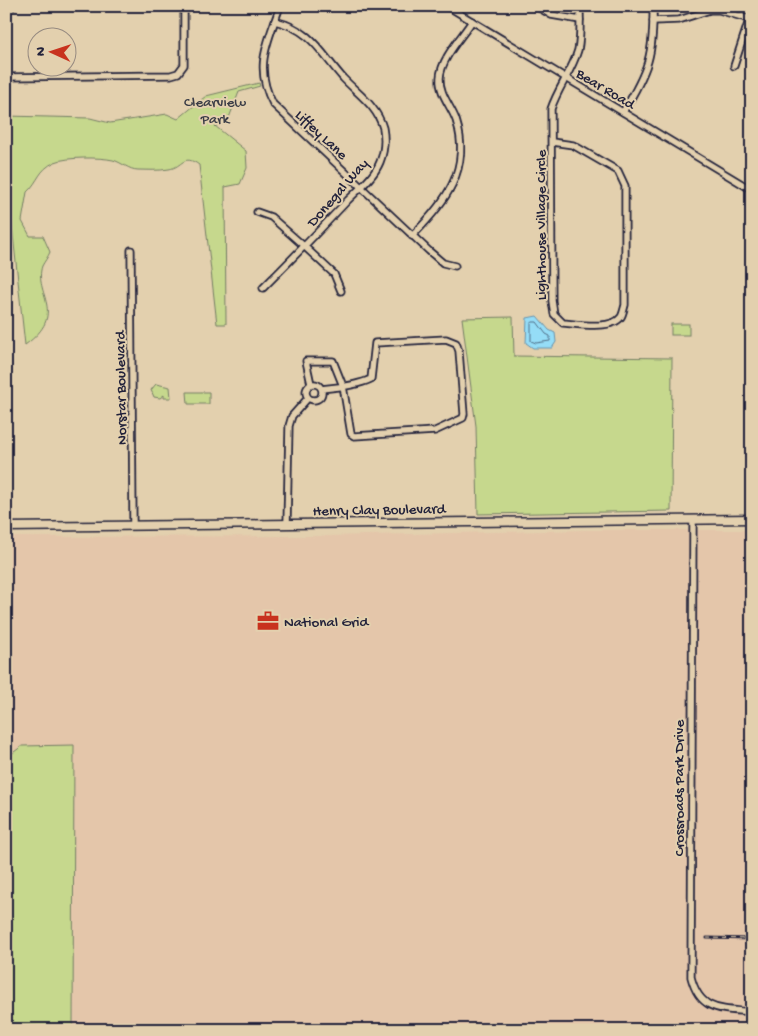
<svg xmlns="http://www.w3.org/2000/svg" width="758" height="1036" font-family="'Gochi Hand',sans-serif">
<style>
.built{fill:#e4c6aa}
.green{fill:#c6d88d;stroke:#747d64}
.water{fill:#95ddf7;stroke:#6792ac}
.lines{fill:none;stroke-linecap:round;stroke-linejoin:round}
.shore{stroke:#506d86;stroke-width:1}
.minor-casing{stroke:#22223b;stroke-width:9}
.major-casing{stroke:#22223b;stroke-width:11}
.minor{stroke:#e3d0ae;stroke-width:5.5}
.major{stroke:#e3d0ae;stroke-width:8}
.rail-casing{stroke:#22223b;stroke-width:3}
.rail{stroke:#e3d0ae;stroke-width:1;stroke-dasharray:4;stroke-linecap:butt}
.labels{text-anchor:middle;stroke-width:4;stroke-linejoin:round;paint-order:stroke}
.street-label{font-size:15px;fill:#22223b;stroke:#e3d0ae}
.park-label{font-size:15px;fill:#3b3d47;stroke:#e3d0ae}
.poi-label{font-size:15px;fill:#22223b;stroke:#e3d0ae;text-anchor:start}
</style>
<rect width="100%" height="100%" fill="#e3d0ae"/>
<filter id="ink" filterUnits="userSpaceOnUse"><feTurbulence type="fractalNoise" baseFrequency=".02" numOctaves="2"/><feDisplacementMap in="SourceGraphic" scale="10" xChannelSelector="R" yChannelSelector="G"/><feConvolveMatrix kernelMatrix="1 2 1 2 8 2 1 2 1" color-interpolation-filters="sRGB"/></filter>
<g filter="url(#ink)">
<polygon class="built" points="586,530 752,530 752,1030 73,1030 74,746 22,746 6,758 6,537 327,536"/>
<g class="green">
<path d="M 259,83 L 260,86 L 239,92 L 227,123 L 215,126 L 246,151 L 247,168 L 240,184 L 225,187 L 226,324 L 217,324 L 199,165 C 183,153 183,167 169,169 C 159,171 147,170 138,170 C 129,170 121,162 113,160 C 100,157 67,157 55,162 C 38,170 39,181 27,192 L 22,221 L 30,236 L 43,236 L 50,252 C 48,257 44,262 42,266 C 33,294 69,313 25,345 L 6,170 L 6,116 L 90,118 L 110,123 L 167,114 L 178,119 L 206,96 Z"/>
<polygon points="513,317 514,356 672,358 671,511 478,514 476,426 462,318"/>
<rect x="671" y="324" width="18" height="11"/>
<polygon points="156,384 170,387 171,398 164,398 164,395 160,398 154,397 151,390"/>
<polygon points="187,392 209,392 209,404 188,404"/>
<polygon points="74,745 73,1030 6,1023 6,758 22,746"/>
</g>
<polygon class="water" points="537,316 549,330 555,333 556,342 552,348 533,348 526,343 527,318"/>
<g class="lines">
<polygon class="shore" points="533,322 537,322 546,334 550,336 550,341 536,343 531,341 531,324"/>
<g class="minor-casing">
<g id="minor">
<path d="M 280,6 C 268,43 253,66 273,104 L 429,251 L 443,263 L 455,266"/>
<polyline points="447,6 752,190"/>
<polyline points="536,6 551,15 580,20"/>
<polyline points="6,9 13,6"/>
<polyline points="653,21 679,20 710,10 719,10 749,19"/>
<polyline points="734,66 752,11"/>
<polyline points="6,77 171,75 178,73 184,65 184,6"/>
<path d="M 623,112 C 648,71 654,55 653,6"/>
<path d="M 552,142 L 573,145 L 618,171 L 625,186 L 625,305 C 624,308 623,314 621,317 C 612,330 577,324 563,323 L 554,314 L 552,301 L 551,109 C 558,88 572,71 578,50 C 581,36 580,21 580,6"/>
<polyline points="257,212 271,217 305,247 334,274 341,291"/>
<path d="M 412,236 C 445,203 472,169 456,120 C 451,106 439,94 440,78 C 441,58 462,37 472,21"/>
<polyline points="131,250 133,525"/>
<path d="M 263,288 C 292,259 320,230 348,200 C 359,189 374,177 380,162 C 384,152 385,139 383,128 C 377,106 358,94 343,78 C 320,52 312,30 275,21"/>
<circle cx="314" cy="392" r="8"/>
<path d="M 311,384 L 306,361 L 333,361 L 343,386 L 351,434 L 354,436 L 435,431 L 463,418 L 464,414 L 459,351 L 456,343 L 446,339 L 375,343 L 371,379 C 356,386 338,387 322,389"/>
<path d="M 693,520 L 691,977 C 700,1012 721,1009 752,1012"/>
<polyline points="287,524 289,426 292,416 308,398"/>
</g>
</g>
<g class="major-casing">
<polyline id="major" points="6,527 752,519"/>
</g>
<use href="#minor" class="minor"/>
<use href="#major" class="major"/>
<g class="rail-casing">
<g id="rail">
<polyline points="707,938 752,939"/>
<polyline points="6,1029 11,1030"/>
</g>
</g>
<use href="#rail" class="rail"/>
</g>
</g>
<defs>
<g id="office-bare" transform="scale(1.725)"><path d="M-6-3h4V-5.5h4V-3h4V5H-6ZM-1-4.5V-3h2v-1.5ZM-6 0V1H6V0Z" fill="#c8321e" stroke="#e3d0ae" stroke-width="2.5" paint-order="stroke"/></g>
</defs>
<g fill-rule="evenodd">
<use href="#office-bare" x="268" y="621"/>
</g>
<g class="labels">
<g class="street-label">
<text transform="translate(606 88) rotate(31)" y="5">Bear Road</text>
<text transform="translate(322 134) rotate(43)" y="5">Liffey Lane</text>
<text transform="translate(337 192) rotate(-49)" y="5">Donegal Way</text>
<text transform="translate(540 225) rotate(-90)" y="5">Lighthouse Village Circle</text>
<text transform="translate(120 388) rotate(-91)" y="5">Norstar Boulevard</text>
<text transform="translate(379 509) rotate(-1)" y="5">Henry Clay Boulevard</text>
<text transform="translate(678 788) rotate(-90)" y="5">Crossroads Park Drive</text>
</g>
<g class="park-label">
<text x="215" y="106">Clearview<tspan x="215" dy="17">Park</tspan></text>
</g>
<g class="poi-label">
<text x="284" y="626">National Grid</text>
</g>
</g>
<rect width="758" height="1036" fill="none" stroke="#e3d0ae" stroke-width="25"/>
<rect x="12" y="12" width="733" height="1011" fill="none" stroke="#22223b" stroke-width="2" filter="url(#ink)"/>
<g transform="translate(52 52) rotate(273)"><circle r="24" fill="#e3d0ae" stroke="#968a80"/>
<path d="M0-4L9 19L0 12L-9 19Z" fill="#c8321e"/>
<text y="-8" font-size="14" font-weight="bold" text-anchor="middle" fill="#22223b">N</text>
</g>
</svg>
